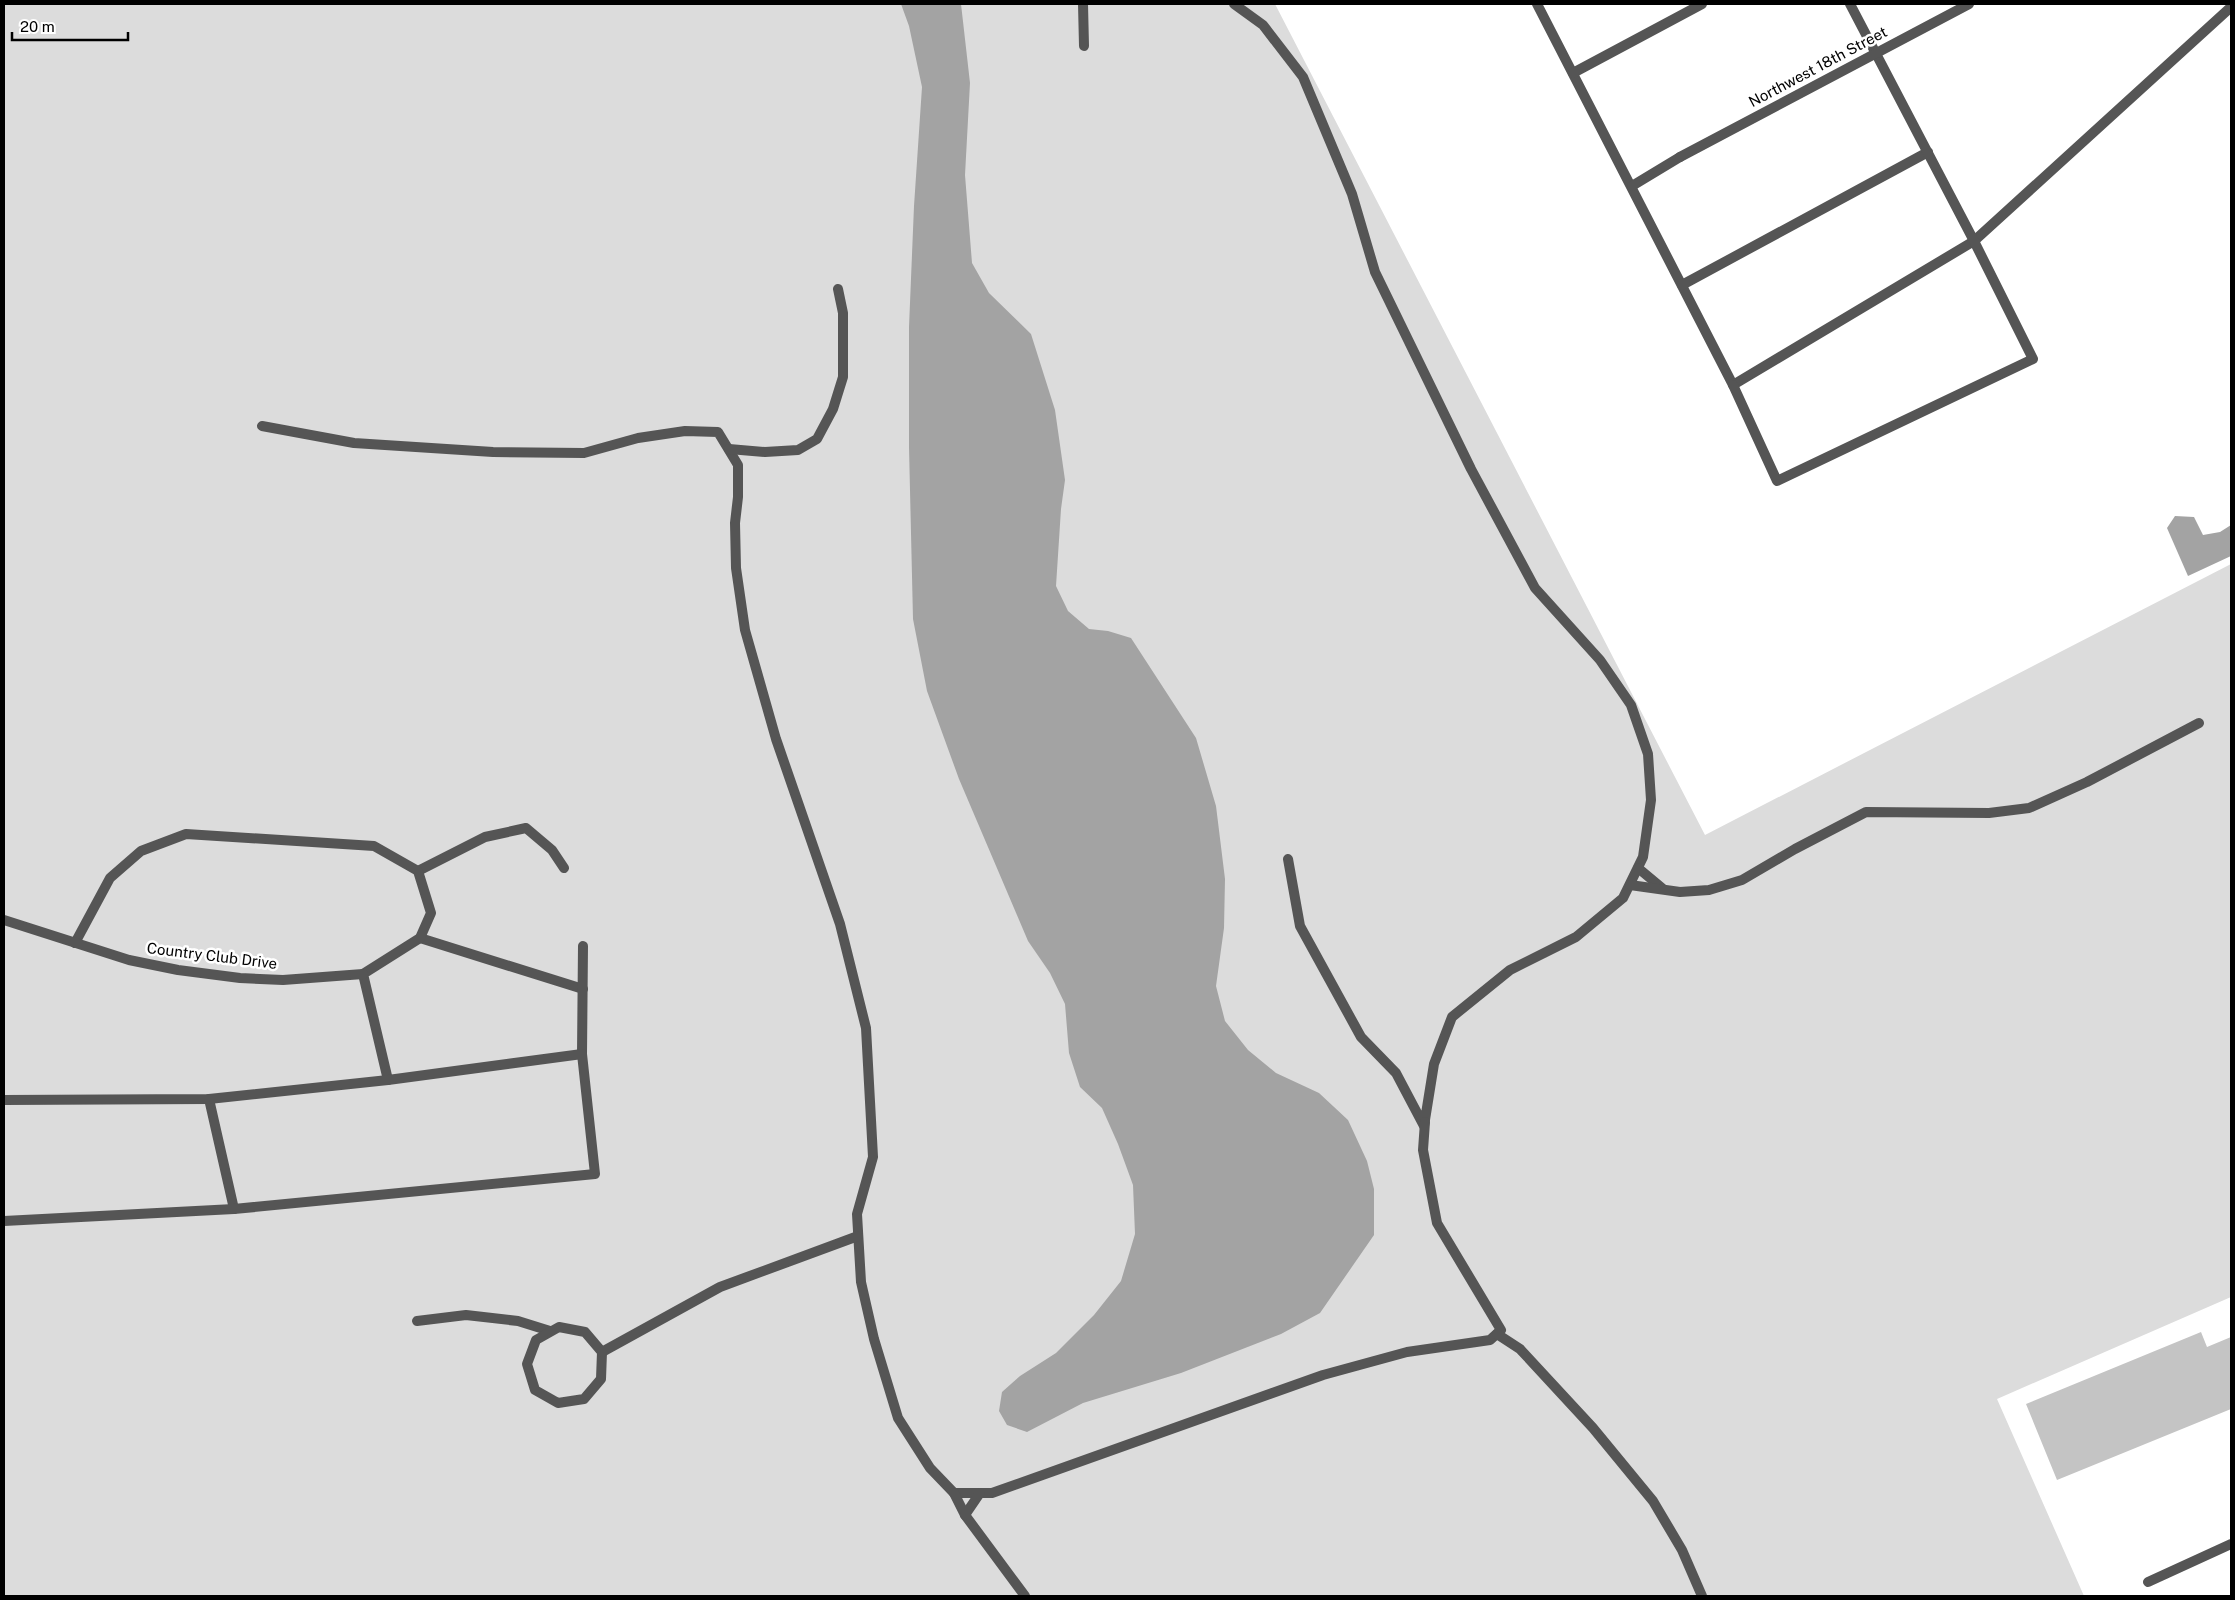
<svg xmlns="http://www.w3.org/2000/svg" width="2235" height="1600" font-family="'Public Sans',sans-serif">
<style>
.green{fill:#dcdcdc}
.water{fill:#a3a3a3}
.building{fill:#c4c4c4}
.lines{fill:none;stroke-linecap:round;stroke-linejoin:round}
.service{stroke:#555;stroke-width:10}
.minor{stroke:#555;stroke-width:10}
.labels{text-anchor:middle;stroke-width:5;stroke-linejoin:round;paint-order:stroke}
.street-label{font-size:15px;fill:#000;stroke:#fff}
</style>
<rect width="100%" height="100%" fill="#fff"/>
<polygon class="green" points="4,4 1275,4 1705,835 2231,564 2231,1297 1997,1399 2084,1596 4,1596"/>
<g class="water">
<polygon points="901,4 961,4 970,83 965,175 972,263 989,293 1031,334 1055,410 1065,480 1061,509 1056,586 1068,611 1089,629 1108,631 1131,638 1196,738 1216,806 1225,879 1224,928 1216,986 1225,1021 1248,1050 1276,1073 1319,1093 1348,1120 1367,1161 1374,1189 1374,1235 1320,1313 1281,1334 1181,1373 1083,1403 1027,1432 1007,1425 999,1411 1002,1392 1020,1376 1056,1353 1094,1315 1121,1281 1135,1234 1133,1185 1118,1144 1102,1108 1080,1087 1069,1053 1065,1004 1050,973 1028,941 959,779 927,691 913,619 909,447 909,327 914,206 922,87 909,26"/>
<polygon points="2175,516 2194,517 2203,535 2220,532 2231,525 2231,556 2188,576 2167,528"/>
</g>
<polygon class="building" points="2201,1332 2207,1347 2231,1337 2231,1409 2057,1480 2026,1404"/>
<g class="lines">
<g class="service">
<polyline points="1083,4 1084,46"/>
<polyline points="1234,4 1263,25 1303,77 1352,194 1375,272 1471,469 1535,588 1600,660 1631,705 1648,754 1651,800 1643,857 1623,898 1576,937 1510,970 1452,1017 1434,1064 1424,1126 1396,1073 1361,1037 1300,926 1288,859"/>
<polyline points="1537,4 1733,385 1974,241 2231,7"/>
<polyline points="1573,73 1702,4"/>
<polyline points="1632,186 1680,157"/>
<polyline points="1682,285 1928,152"/>
<polyline points="1733,385 1777,481 2033,359 1974,241 1850,4"/>
<polyline points="262,426 354,443 493,452 584,453 638,438 685,431 718,432 738,465 738,497 735,523 736,568 745,630 776,739 840,924 866,1028 873,1157 857,1214 861,1282 874,1339 898,1418 930,1468 954,1493 992,1493 1323,1375 1407,1352 1490,1340 1501,1330 1437,1223 1423,1150 1425,1122"/>
<polyline points="729,449 765,452 798,450 817,439 833,409 843,377 843,313 838,289"/>
<polyline points="1638,868 1662,888"/>
<polyline points="418,871 485,837 526,828 552,850 564,868"/>
<polyline points="1630,885 1680,892 1709,890 1742,880 1795,849 1866,812 1989,813 2029,808 2087,782 2199,723"/>
<polyline points="420,938 583,989"/>
<polyline points="75,943 110,878 141,851 186,834 374,846 418,871 431,913 420,938 363,974 388,1080"/>
<polyline points="582,1054 583,946"/>
<polyline points="209,1099 234,1209"/>
<polyline points="4,1100 209,1099 388,1080 582,1054 595,1174 234,1209 4,1221"/>
<polyline points="417,1321 466,1315 518,1321 550,1331"/>
<polygon points="559,1327 585,1332 602,1352 601,1379 584,1399 558,1403 535,1390 527,1364 536,1340"/>
<polyline points="1497,1334 1520,1349 1593,1428 1653,1501 1682,1550 1702,1596"/>
<polyline points="602,1352 720,1287 858,1236"/>
<polyline points="954,1493 965,1515 1025,1596"/>
<polyline points="965,1515 980,1493"/>
</g>
<g class="minor">
<polyline points="1680,157 1969,4"/>
<polyline points="4,920 129,960 178,970 240,978 283,980 363,974"/>
<polyline points="2148,1582 2231,1544"/>
</g>
</g>
<g class="labels">
<g class="street-label">
<text transform="translate(1818 67) rotate(-28)" y="5">Northwest 18th Street</text>
<text transform="translate(212 956) rotate(7)" y="5">Country Club Drive</text>
</g>
</g>
<rect width="2235" height="1600" fill="none" stroke="#000000" stroke-width="10"/>
<path d="M12 32v8h116v-8" fill="none" stroke="#000000" stroke-width="2.5"/>
<text x="20" y="32" font-size="15" fill="#000000" stroke="#ffffff" stroke-width="4" paint-order="stroke">20 m</text>
</svg>
